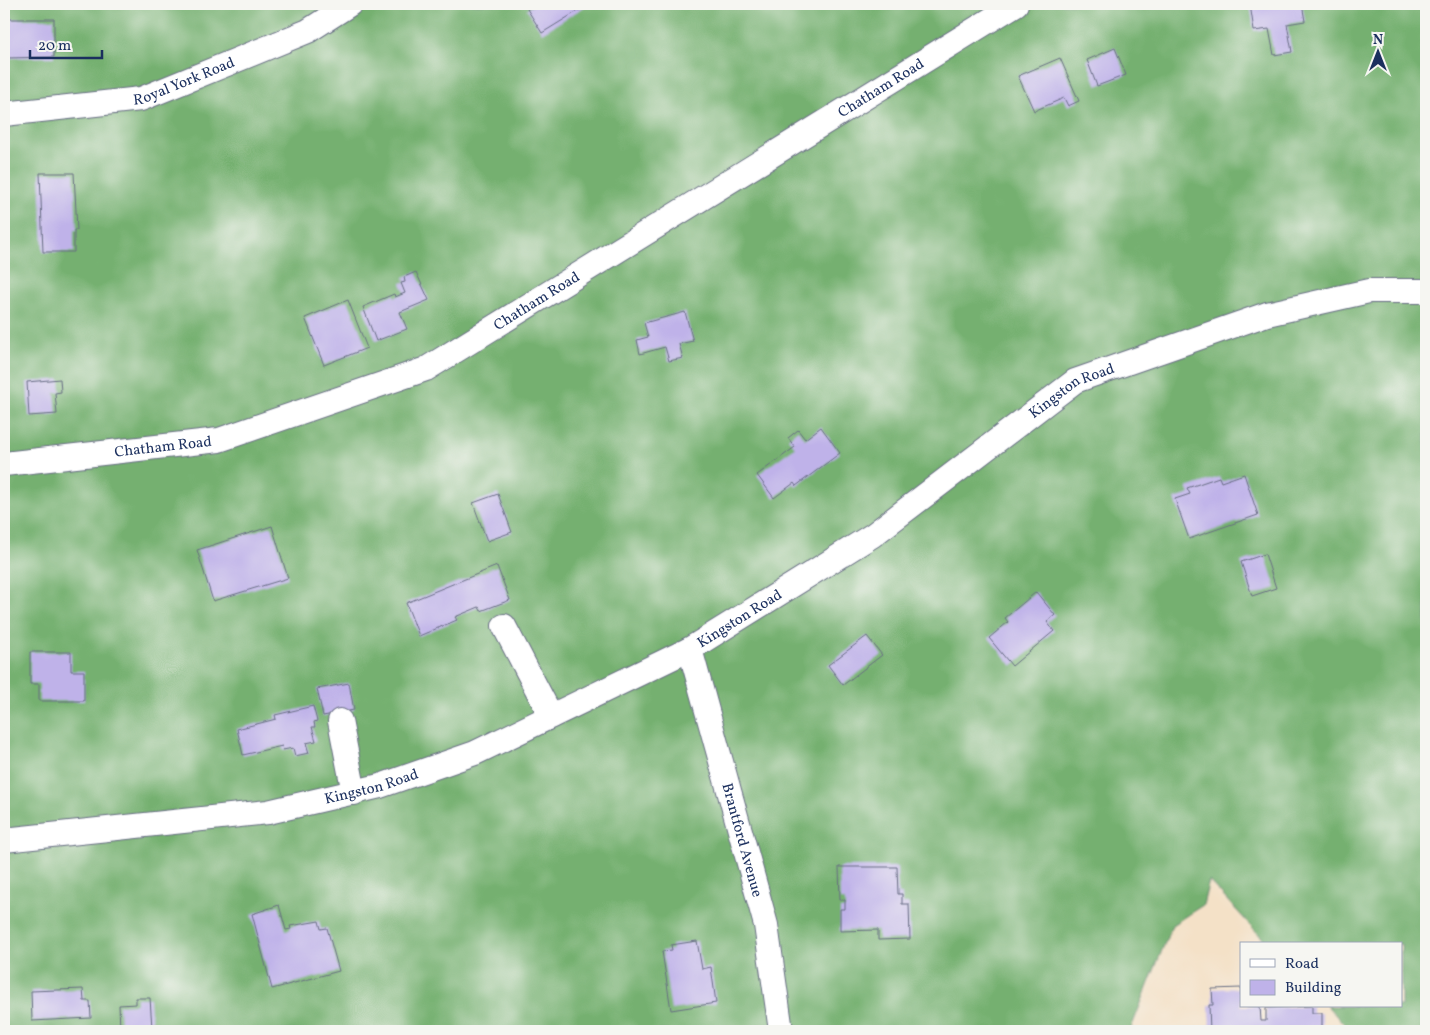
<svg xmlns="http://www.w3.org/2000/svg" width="1430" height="1035" font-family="Vollkorn,serif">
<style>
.forest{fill:#75b06f;stroke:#487066}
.building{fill:#bfb2e9}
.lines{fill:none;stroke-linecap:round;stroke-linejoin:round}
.minor-casing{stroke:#676d83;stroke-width:26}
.minor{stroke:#fff;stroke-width:24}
.labels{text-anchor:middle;stroke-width:4;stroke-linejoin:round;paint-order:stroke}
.street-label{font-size:15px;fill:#1b2f5e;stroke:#f6f6f2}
</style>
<rect width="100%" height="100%" fill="#f6f6f2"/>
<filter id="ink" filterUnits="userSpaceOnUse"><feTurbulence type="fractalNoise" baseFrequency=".02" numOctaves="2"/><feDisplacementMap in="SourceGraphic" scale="10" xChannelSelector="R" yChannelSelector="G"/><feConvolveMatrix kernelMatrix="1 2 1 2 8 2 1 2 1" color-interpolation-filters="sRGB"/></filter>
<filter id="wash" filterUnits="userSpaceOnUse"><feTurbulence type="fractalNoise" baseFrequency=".0096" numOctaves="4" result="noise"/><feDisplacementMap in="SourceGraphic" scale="20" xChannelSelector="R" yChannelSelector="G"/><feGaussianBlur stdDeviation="1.12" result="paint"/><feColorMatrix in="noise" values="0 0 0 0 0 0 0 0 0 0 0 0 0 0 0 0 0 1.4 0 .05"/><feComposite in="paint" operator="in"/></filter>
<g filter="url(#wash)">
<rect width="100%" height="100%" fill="#f4e1c7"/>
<polygon class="forest" points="4,4 1426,4 1426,1031 1351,1031 1327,1006 1401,1006 1401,944 1268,944 1209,881 1203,905 1172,925 1130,1031 4,1031"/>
<g id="blocks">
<g class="building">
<polygon points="535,4 589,4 542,33 527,9"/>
<polygon points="1250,4 1302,4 1305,21 1287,24 1292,52 1274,55 1269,29 1254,31"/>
<polygon points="7,19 54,19 54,57 7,58"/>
<polygon points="1115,48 1126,75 1097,86 1087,60"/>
<polygon points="1060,58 1079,101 1068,106 1064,98 1034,111 1018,76"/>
<polygon points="40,173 74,173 77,230 74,230 74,252 43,252"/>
<polygon points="416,272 429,300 400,312 407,329 376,341 363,307 394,294 395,297 405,293 401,283 405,282 404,277"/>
<polygon points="348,300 367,348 324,365 305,318"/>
<polygon points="685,312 693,341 679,344 683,358 669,361 665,347 640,354 637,340 648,337 644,323"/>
<polygon points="60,379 61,392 55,393 57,414 29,416 27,382"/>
<polygon points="821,427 840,453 796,486 794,483 774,498 757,475 795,447 788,438 798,430 805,439"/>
<polygon points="1244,474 1258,515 1189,539 1175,499 1190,494 1187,488 1219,477 1221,482"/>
<polygon points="498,494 512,532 487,541 473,503"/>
<polygon points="272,526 288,578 213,601 197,550"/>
<polygon points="1265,554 1276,588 1252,596 1241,562"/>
<polygon points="497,566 510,600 481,611 479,607 455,617 457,620 419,636 406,603"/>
<polygon points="1036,592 1055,615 1047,622 1054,631 1012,666 989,638 1008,622 1005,618"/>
<polygon points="867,636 882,655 843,685 828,665"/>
<polygon points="30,652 71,652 71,671 84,671 84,701 39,701 39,684 30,684"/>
<polygon points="349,683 354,710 323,716 317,689"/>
<polygon points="313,706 317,721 314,722 315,727 312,727 316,741 306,743 309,753 295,756 293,748 283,750 282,746 243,755 237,729 276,719 275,715"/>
<polygon points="839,867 897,867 898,894 902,894 902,904 909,904 910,939 878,940 878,930 840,931 840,909 845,909 845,900 840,900"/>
<polygon points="279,905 286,930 291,929 290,926 319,921 321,929 327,928 339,971 272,989 252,914"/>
<polygon points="697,941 702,969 711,967 716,1003 671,1010 662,951 672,950 671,945"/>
<polygon points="1241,988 1241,1006 1260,1006 1261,1021 1266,1021 1266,1008 1312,1006 1312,1013 1322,1013 1322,1031 1210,1031 1209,1005 1213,1005 1212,989"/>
<polygon points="83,989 84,1001 90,1001 91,1018 32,1021 31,991"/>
<polygon points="136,998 150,998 152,1028 120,1030 119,1005 136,1004"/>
</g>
</g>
</g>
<g filter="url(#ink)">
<use href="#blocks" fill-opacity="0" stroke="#676d83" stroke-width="1"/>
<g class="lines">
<g class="minor-casing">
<g id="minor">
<path id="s1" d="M 4,114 L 141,99 L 308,31 L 350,4"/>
<path id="s2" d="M 4,464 L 219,440 L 426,369 L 1016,4"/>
<polyline points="504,626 551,716"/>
<path id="s3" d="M 690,649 L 766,925 L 781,1031"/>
<polyline points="340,721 354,793"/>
<path id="s4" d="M 4,840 L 268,812 L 380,786 L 475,753 L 690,649 L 873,535 L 1075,381 L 1267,314 L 1369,291 L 1426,291"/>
</g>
</g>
<use href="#minor" class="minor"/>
</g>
</g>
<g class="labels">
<g class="street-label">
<text dy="5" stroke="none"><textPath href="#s1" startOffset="184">Royal York Road</textPath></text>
<text dy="5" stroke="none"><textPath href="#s2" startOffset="970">Chatham Road</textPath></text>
<text dy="5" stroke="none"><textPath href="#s2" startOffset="565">Chatham Road</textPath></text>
<text dy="5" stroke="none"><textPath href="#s4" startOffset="1182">Kingston Road</textPath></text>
<text dy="5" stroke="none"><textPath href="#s2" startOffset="160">Chatham Road</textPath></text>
<text dy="5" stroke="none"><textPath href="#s4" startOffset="778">Kingston Road</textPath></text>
<text dy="5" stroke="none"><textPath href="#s4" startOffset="372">Kingston Road</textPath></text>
<text dy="5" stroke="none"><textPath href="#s3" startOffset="198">Brantford Avenue</textPath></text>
</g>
</g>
<rect width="1430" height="1035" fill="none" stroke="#f6f6f2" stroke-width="20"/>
<rect x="1240" y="942" width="162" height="65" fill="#f6f6f2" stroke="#9ea6b7"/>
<rect x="1250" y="959" width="25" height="8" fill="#ffffff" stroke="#9ea6b7"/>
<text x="1285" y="968" font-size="15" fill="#1b2f5e">Road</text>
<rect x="1250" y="980" width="25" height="15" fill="#bfb2e9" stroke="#9ea6b7"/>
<text x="1285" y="992" font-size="15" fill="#1b2f5e">Building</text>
<g transform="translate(1378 52)" stroke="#f6f6f2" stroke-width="4" paint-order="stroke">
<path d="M0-4L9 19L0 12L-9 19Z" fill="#1b2f5e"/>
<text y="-8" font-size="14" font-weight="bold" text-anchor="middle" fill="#1b2f5e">N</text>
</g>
<path d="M30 50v8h72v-8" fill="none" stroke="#1b2f5e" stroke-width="2.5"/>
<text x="38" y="50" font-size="15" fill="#1b2f5e" stroke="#f6f6f2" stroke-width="4" paint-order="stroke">20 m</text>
</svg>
